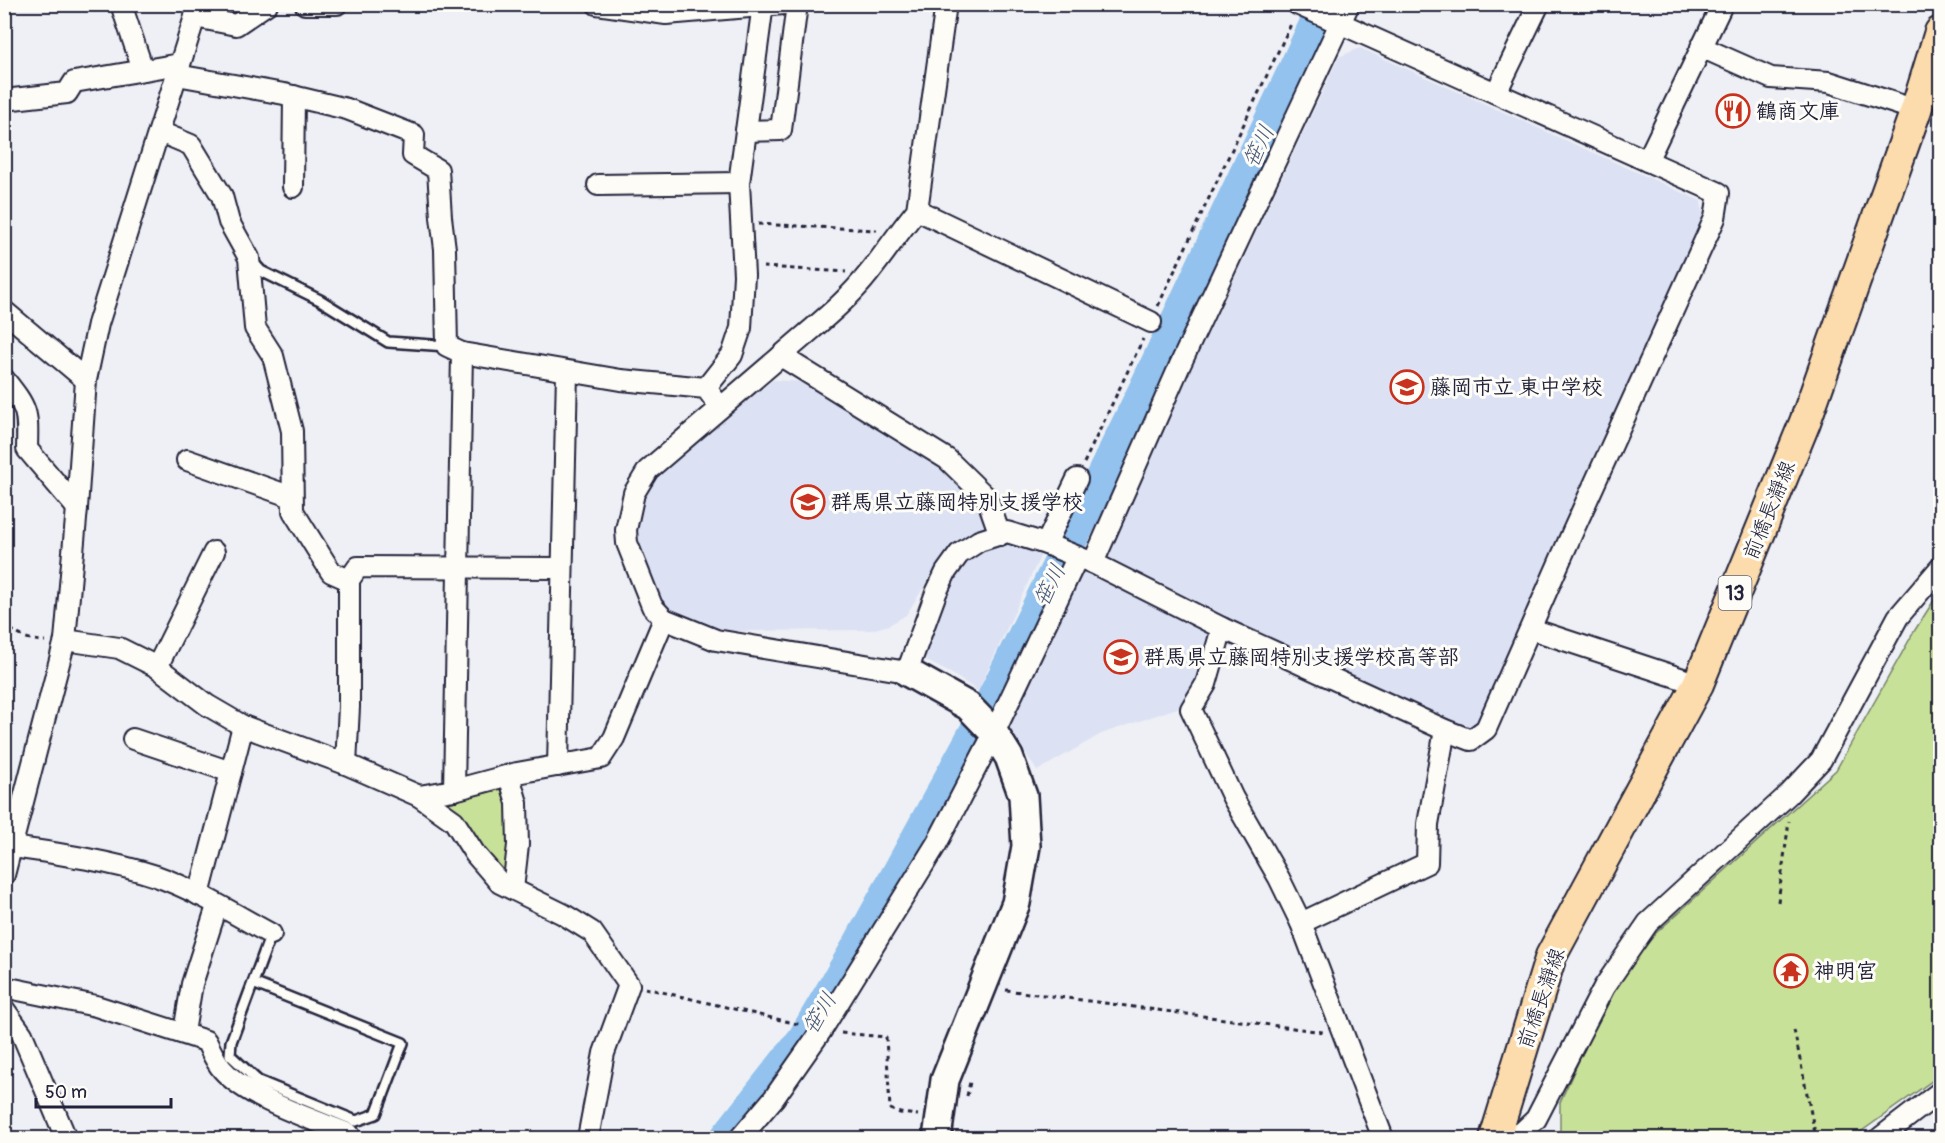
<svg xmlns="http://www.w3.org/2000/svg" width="1945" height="1143" font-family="Pangolin,'Klee One',sans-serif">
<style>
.built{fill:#dce1f3}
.green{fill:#c8e198;stroke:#75826a;stroke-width:1.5}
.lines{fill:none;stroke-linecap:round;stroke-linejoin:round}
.river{stroke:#92c2ed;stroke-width:33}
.lane-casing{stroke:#22223b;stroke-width:14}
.street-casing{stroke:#22223b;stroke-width:24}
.secondary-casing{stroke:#22223b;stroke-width:32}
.primary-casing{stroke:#22223b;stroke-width:34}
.path{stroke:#22223b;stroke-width:3;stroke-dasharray:4.5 4.5;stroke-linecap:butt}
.lane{stroke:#fdfcf7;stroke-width:9}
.street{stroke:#fdfcf7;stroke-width:20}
.secondary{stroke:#fdfcf7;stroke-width:27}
.primary{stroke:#fcdcac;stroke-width:30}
.labels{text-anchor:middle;stroke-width:6;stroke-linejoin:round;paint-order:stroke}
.shield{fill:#fdfcf7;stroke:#646373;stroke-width:1.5}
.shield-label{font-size:20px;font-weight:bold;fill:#22223b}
.poi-label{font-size:21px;font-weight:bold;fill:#22223b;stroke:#fdfcf7;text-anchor:start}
.street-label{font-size:21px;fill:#22223b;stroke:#fdfcf7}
.water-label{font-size:22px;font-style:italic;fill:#495a79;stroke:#fdfcf7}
</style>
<rect width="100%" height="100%" fill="#eef0f5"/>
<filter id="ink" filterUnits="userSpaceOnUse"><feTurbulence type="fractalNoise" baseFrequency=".0167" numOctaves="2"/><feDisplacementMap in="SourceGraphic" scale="12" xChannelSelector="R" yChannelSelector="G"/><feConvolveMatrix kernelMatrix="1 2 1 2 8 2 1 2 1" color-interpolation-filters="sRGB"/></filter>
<g filter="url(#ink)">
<g class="built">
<polygon points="1360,48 1701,201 1704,225 1477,725 1466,731 1109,564 1106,550 1339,57"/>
<polygon points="773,380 805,382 941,463 974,499 987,520 984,530 959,544 943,557 906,615 889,625 871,630 728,631 660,608 633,540 638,506 651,480"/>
<polygon points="1013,541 1043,550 978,691 952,674 927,661 924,655 942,592 957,571 980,551"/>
<polygon points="1078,570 1211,632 1198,683 1183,706 1101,734 1037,771 1006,721"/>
</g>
<g class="green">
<polygon points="1940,591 1940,1075 1852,1138 1560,1138 1560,1102 1612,988 1656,933 1836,770 1915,630"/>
<path d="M 504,787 C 512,821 509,844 506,879 L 442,805 Z"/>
</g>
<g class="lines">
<polyline class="river" points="726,1138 803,1040 860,943 987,711 1145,389 1325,4"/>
<g class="lane-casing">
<g id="lane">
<polyline points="251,260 261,271 320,300 388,342 447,346"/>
<polyline points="253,983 403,1043 376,1114 356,1121 258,1081 230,1055 231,1042 271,934"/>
</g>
</g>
<g class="street-casing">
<g id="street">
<polyline points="121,4 143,70"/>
<polyline points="305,4 337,4"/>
<polyline points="597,4 666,14 784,4"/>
<polyline points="195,17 236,25 267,4"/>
<polyline points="1701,47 1771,78 1829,82 1916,110"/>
<polyline points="177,75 284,94 347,109 414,135 413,155 438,170 441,217 445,249 447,346 462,353 621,380 706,388 720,407"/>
<polyline points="1496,93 1539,4"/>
<polyline points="4,100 67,93 74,82 180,64"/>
<polyline points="746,131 781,130 797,4"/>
<polyline points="160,132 191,145 222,196 229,222 249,258 255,328 273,356 292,431 293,511 331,572 349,580 349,707 346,764"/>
<polyline points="1647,161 1721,7 1718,4"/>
<polyline points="598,185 739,183"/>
<polyline points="293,187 294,96"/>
<polyline points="917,210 1151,322"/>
<polyline points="4,311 86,380"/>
<path d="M 781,356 C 811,329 844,305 869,273 C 886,252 900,230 917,210 L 946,4"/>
<path d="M 4,379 C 28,409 28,411 27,449 L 77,508"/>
<polyline points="706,388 732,355 741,328 744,275 739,183 763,4"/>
<polyline points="187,460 292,497"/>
<polyline points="1046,544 1077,479"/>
<polyline points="1093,563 1180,365 1349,4"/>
<polyline points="349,580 358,567 562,568"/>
<polyline points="664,619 652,606 627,543 626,530 634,493 648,470 781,356 947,459 987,498 1000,535"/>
<polyline points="1222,628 1206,684 1191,709 1233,798 1279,878 1301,923 1383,1138"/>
<polyline points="1531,629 1698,684"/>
<polyline points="65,640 119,648 157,667 207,705 243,726 346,764 419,796 454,821 475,854 500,883 563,914 592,932 629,985 604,1053 588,1138"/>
<polyline points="157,667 214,552"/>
<polyline points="133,739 231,772"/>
<polyline points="558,766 567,372"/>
<polyline points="509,776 517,803 518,845 513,889"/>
<polyline points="454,790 462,353"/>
<polyline points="419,796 454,790 517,773 601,758 614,738 664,619 716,640 907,672 936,593 946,572 959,554 979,541 1007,532 1046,544 1093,563 1222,628 1445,730 1471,740 1486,729 1573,531 1715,218 1719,193 1297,4"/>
<path d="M 13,847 C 61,854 110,861 156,876 C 196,890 234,914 271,934"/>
<polyline points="4,875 65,640 77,508 86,380 98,324 199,4"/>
<polyline points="199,895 243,726"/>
<polyline points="1301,923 1427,863 1428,824 1445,730"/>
<path d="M 4,987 L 96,1006 L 206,1041 C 211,1050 215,1061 222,1069 C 248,1099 312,1119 349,1134 L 348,1138"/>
<polyline points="4,1009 22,1034 66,1138"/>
<polyline points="184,1032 192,984 217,906"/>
<polyline points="1497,1133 1519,1135 1536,1119 1604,987 1648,923 1789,794 1821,760 1898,617 1940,568"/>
<polyline points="740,1138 774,1098 821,1031 937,843 994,733 1077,558"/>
<polyline points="1880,1138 1940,1092"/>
</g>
</g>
<g class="secondary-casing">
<polyline id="secondary" points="907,672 968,706 994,733 1009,757 1023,796 1026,846 1016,903 945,1080 937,1138"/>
</g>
<g class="primary-casing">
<polyline id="primary" points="1495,1138 1551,956 1698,684 1805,422 1916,110 1940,32"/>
</g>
<g class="path">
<polyline points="758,224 877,230"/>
<polyline points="763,267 846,272"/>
<polyline points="1158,306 1292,22"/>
<polyline points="1084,463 1143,339"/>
<path d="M 4,623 C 15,635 30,641 45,641"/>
<polyline points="1778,902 1789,821"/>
<polyline points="645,988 802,1025"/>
<polyline points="1006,990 1323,1032"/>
<polyline points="1794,1030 1816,1138"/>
<polyline points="841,1033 886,1037 890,1109 900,1113 918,1115"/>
<polyline points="967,1096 970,1082"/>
</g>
<use href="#lane" class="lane"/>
<use href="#street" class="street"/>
<use href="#secondary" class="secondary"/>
<use href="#primary" class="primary"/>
</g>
</g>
<defs>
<g id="restaurant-ring" transform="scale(1.725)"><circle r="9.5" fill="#fdfcf7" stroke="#c8321e" stroke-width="1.5"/><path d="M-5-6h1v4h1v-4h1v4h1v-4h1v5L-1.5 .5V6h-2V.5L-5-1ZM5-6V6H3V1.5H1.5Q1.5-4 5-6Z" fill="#c8321e"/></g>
<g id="school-ring" transform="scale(1.725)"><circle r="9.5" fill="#fdfcf7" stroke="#c8321e" stroke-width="1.5"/><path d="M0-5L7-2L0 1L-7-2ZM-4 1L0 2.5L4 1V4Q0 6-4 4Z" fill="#c8321e"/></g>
<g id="temple-ring" transform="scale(1.725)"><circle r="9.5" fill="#fdfcf7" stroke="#c8321e" stroke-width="1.5"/><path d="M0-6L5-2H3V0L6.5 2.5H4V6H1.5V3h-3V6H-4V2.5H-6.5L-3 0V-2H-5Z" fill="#c8321e"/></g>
</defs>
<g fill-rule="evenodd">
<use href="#restaurant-ring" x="1733" y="111"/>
<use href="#school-ring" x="1407" y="387"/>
<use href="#school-ring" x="808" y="502"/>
<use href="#school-ring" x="1121" y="657"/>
<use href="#temple-ring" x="1791" y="971"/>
</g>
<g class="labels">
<rect class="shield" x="1718.5" y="576" width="33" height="34" rx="4.5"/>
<g class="shield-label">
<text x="1735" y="600">13</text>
</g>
<g class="poi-label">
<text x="1756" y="118">鶴商文庫</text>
<text x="1430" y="394">藤岡市立 東中学校</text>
<text x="831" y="509">群馬県立藤岡特別支援学校</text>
<text x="1144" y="664">群馬県立藤岡特別支援学校高等部</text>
<text x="1814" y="978">神明宮</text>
</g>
<g class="street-label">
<text transform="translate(1769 510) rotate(-68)" y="7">前橋長瀞線</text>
<text transform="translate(1541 998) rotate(-71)" y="7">前橋長瀞線</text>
</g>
<g class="water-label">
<text transform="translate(1258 146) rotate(-65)" y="8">笹川</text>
<text transform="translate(1049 585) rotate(-64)" y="8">笹川</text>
<text transform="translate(819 1013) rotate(-59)" y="8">笹川</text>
</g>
</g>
<rect width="1945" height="1143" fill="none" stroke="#fdfcf7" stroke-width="24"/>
<rect x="12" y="12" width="1921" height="1119" fill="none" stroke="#22223b" stroke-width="2" filter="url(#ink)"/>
<path d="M36 1098v9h135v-9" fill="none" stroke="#22223b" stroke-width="3"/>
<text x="45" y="1098" font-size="18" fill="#22223b" stroke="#fdfcf7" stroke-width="4.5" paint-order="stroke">50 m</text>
</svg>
